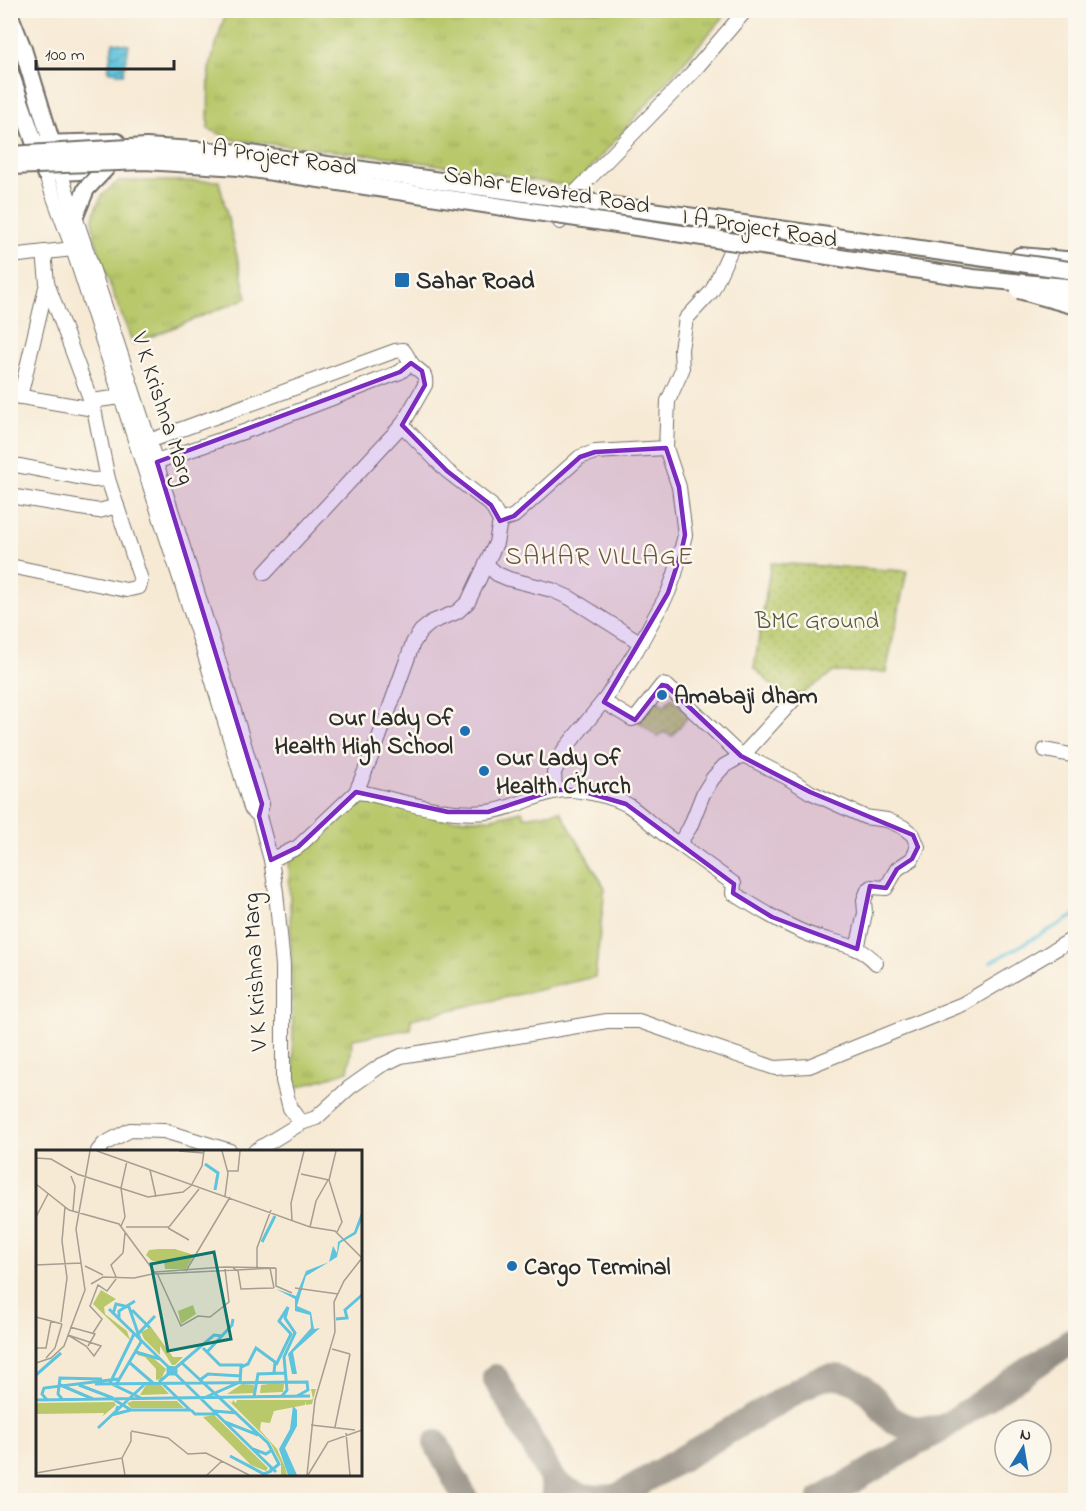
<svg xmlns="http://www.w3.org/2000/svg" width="1086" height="1511" font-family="'Indie Flower',sans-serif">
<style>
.grass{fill:url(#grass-tufts);stroke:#727a4b;stroke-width:1.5}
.park{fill:url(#park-dots);stroke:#727a4b;stroke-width:1.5}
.water{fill:url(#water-waves);stroke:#447784;stroke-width:1.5}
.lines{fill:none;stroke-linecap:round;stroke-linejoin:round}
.stream{stroke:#5ec3dc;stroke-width:3}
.taxiway{stroke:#918a80;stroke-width:26}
.minor-casing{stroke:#726e66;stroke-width:16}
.major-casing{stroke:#726e66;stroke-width:20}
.minor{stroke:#fff;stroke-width:14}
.major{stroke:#fff;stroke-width:16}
.major-bridge-casing{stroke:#726e66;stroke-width:20;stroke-linecap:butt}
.major-bridge{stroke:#fff;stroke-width:16}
.marked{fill:#7b2cbf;fill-opacity:0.2;stroke:#7b2cbf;stroke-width:4.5;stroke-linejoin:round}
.poi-dot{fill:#1f6fb2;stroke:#fbf7ec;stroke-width:2}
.labels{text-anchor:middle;stroke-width:5;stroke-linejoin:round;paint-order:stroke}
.street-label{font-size:24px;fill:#2b2b2b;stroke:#fbf7ec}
.poi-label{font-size:24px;font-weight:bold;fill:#2b2b2b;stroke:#fbf7ec;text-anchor:start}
.park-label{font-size:24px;fill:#555a3e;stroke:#fbf7ec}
.neighbourhood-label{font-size:26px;letter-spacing:1.5px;fill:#6c5345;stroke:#fbf7ec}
.inset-river{fill:none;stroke:#5ec3dc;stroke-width:3}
.inset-road{fill:none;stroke:#a59e91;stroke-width:1.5}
.view{fill:#0f766e;fill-opacity:0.15;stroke:#0f766e;stroke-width:3}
.inset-edge{fill:none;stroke:#2b2b2b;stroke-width:3}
</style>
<defs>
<pattern id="grass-tufts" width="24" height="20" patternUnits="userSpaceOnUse" patternTransform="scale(1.5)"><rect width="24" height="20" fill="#b8c86b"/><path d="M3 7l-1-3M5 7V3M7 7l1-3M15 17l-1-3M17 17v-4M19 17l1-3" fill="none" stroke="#9eac5d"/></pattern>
<pattern id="park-dots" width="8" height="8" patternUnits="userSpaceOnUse" patternTransform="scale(1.5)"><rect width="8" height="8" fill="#b8c86b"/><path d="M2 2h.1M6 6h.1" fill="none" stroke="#9eac5d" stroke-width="1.8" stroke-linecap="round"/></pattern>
<pattern id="water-waves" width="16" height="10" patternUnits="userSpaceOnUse" patternTransform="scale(1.5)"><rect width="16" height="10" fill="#5ec3dc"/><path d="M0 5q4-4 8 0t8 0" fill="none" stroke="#4e9fb3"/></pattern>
</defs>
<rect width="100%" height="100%" fill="#fbf7ec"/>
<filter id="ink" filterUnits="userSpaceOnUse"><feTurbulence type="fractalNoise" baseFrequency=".0167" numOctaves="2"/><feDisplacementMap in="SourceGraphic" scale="12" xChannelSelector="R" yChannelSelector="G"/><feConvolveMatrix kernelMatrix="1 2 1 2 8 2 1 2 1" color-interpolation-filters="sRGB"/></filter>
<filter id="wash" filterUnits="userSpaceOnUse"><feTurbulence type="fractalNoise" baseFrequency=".008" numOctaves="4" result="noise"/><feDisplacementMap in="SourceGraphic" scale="24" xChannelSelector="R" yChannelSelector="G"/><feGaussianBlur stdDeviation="1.35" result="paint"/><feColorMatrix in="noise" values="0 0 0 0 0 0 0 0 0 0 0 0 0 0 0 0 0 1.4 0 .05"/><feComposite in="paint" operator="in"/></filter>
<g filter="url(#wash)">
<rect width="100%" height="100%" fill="#f7ead5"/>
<g class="grass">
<polygon points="226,11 729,11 574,187 390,157 235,140 208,129 209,69"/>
<path d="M 119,181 L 219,181 L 247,298 L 133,344 C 124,320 89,238 93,218 C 97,199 104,192 119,181 Z"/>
<polygon points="365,798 451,819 488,819 522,811 524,817 560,811 605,888 595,977 411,1019 411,1029 353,1039 348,1071 299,1087 294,1082 289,862 354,804"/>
</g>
<g class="park">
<polygon points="771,563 907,571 886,672 834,672 790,702 754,668"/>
<polygon points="652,695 664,706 671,698 690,714 672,736 663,732 658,737 637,720"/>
</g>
<polygon class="water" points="113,42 129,45 123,74 108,71"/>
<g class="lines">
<polyline class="stream" points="991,962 1076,915"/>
<g class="taxiway">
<polyline points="495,1377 553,1480 555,1500"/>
<polyline points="436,1443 466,1500"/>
<path d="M 553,1480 C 575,1498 589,1499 617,1497"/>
<path d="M 611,1500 L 814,1381 C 840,1371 858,1380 876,1400 C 881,1406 884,1413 890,1418 C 905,1431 926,1430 944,1427"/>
<polyline points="820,1500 944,1427 1076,1338"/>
</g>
</g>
</g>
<g filter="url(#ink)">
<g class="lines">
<g class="minor-casing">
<g id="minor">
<path d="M 60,172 C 131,382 199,592 262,804 L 259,816"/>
<polyline points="45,173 73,249 204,652 251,808 259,816 271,860 276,892 283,966 283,1081 290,1108 301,1123"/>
<polyline points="560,222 572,196 691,74 746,10"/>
<polyline points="10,256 73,249"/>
<polyline points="10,395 94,409"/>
<polyline points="20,397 47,283 44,252"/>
<polyline points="91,401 121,397"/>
<path d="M 141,444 L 395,351 L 403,350 C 407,354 408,359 412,364 C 418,372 427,371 425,385 L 402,425 L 265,573"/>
<polyline points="10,464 93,480 108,479"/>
<polyline points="150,464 249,430 400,372 411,363"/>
<polyline points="10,496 99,511 117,506"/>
<polyline points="500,521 514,516 580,457 595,452 666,448"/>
<polyline points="487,565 497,574 509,579 552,590 570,598 641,643"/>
<polyline points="10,566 126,590 139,587 141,580 108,479 94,409 47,283"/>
<polyline points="604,702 632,719 637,717 662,685 667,686 741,756"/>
<polyline points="1045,750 1076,756"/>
<polyline points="743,755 788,778 810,792 865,817 887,820 903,827 913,835 918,847 912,859 897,869 886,888 872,887 868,890 864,900 865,913 857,949"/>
<polyline points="555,790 554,773 564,750 606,698 636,651 668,593 675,574 685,535 679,487 666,448 668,401 682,370 681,349 686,319 712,291 732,247"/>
<path d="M 356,792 L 365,793 C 404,802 446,816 487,812 C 519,809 547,785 580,791 C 595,793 615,798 628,805 C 646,817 660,834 679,844 L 690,827 L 703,794 L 713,778 L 724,766 L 743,755 L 796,697"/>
<path d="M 679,844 L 734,884 L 733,893 C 757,908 781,923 808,934 C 831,943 860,943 876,963"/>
<polyline points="271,860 298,847 356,792 377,743 413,643 421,631 432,622 457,612 468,602 496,543 500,521 491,505 447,471 402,425"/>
<polyline points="98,1151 104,1144 130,1130 164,1131 230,1151"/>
<polyline points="255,1151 301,1123 316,1118 349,1088 380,1066 401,1056 607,1021 639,1021 775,1068 809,1066 963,1004 1076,937"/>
</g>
</g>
<g class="major-casing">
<g id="major">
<polyline points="10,16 23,49 54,151"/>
<polyline points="10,72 45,173 79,171"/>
<polyline points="36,144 117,142"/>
<polyline points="75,216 86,189 106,168"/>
<polyline points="1020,256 1076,261"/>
</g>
</g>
<use href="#minor" class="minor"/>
<use href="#major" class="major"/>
<g class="major-bridge-casing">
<g id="major-bridge">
<polyline points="10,155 146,147 243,153 1076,271"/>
<polyline points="10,166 145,161 239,167 973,278 1076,288"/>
<polyline points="1019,290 1076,306"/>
</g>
</g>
<use href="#major-bridge" class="major-bridge"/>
</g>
</g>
<path class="marked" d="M 411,363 L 422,371 L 425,385 L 402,425 L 447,471 L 491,505 L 500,521 L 514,516 L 580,457 L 595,452 L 666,448 L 679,487 L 685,535 L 681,553 L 668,593 L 604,702 L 635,720 L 662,685 L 667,686 L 741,756 L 810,792 L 913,835 L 918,847 L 912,859 L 897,869 L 886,888 L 870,886 L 857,949 L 772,917 L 733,893 L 734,884 L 626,804 L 578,790 L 555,790 L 488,812 L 448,812 L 356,792 L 298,847 L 271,860 L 259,816 L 262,804 L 157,462 L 400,372 Z"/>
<g class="poi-dot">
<rect x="394" y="272" width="16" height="16" rx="3"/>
<circle cx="662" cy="695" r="6"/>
<circle cx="465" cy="731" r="6"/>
<circle cx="484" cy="771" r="6"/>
<circle cx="512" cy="1266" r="6"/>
</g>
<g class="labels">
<g class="street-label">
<text transform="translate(279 156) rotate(8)" y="8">I A Project Road</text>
<text transform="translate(547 189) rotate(9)" y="8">Sahar Elevated Road</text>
<text transform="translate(760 227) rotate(9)" y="8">I A Project Road</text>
<text transform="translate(164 408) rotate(72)" y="8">V K Krishna Marg</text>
<text transform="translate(254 972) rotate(-93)" y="8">V K Krishna Marg</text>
</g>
<g class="poi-label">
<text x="416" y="288">Sahar Road</text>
<text x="674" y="703">Amabaji dham</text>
<text x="453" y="725" text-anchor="end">Our Lady Of<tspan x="453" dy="28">Health High School</tspan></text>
<text x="496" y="765">Our Lady Of<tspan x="496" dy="28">Health Church</tspan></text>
<text x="524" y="1274">Cargo Terminal</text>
</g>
<g class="park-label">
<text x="817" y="628">BMC Ground</text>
</g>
<g class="neighbourhood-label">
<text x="600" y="564">SAHAR VILLAGE</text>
</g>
</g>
<g transform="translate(36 1150)">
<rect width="326" height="326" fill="#f7ead5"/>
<path d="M 123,99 L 139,99 L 158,105 L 150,119 L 129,119 L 128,111 L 116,111 L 110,105 L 113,100 ZM 65,140 L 80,149 L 68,157 L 69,164 L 91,181 L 94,190 L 57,154 ZM 157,155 L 160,164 L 145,174 L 142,161 ZM 115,177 L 137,207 L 147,207 L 139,215 L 136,215 L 124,196 L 124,205 L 108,189 L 105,182 ZM 103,203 L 116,207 L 130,219 L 125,229 L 120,230 L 120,219 L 109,207 L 101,205 ZM 240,233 L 248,234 L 247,242 L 224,243 L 225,235 ZM 206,234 L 218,235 L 218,243 L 191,244 ZM 110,235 L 125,235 L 133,244 L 104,245 ZM 275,239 L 280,239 L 276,254 L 270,255 L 270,251 L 269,255 L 238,261 L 234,273 L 225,272 L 224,280 L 241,299 L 249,317 L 251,325 L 245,325 L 245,313 L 234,292 L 192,250 L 196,253 L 197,250 L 200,253 L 201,250 L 273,250 L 277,249 ZM 97,251 L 141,251 L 148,258 L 95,258 L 91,253 ZM 78,252 L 80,255 L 67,266 L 68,263 L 0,264 L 0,253 ZM 178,265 L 232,318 L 230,321 L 215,315 L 167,267 Z" fill="#b8c86b"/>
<path d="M 325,63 L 325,72 L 320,84 L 304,93 L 301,107 L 270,126 L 261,156 L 275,162 L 278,179 L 284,178 L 257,202 L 261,224 L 256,224 L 252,204 L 275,178 L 274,165 L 259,161 L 259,149 L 240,139 L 260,146 L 270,121 L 293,112 L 297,96 L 301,103 L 302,92 L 318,82 ZM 257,256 L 261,260 L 261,276 L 249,298 L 261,325 L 252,325 L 243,299 L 254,279 Z" fill="#5ec3dc"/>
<path class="inset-river" d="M 169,14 L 182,23 L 179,40M 226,92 L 239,66M 73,159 L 240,322M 96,160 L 114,178M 77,164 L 80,154 L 93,157 L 105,192 L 81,233M 83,169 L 83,161 L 99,151M 300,169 L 311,168 L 309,160 L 326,145M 98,184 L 74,233 L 105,248M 100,186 L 119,166M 167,198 L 184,215 L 207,215M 100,202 L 124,209M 171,202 L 196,175 L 197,169M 94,213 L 117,233M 146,213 L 232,293 L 243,314 L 237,319M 240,215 L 255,184 L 243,171 L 252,157 L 249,168 L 259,183 L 248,207 L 251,240 L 246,246M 132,217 L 140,218 L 140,224 L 132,224 ZM 0,225 L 25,203M 164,230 L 172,224 L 205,226M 123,232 L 178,185 L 186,186M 22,234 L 57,249M 59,234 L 271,232 L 272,240 L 261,246M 43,235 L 77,248M 170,247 L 204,232 L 205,217 L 212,214 L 220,198 L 239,212 L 238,223M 218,247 L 222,224 L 249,223M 77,249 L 95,260 L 154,260 L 126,233M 0,250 L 274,246M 11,250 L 6,244 L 8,238 L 82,229M 27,250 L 22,244 L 24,228 L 66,229M 82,256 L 79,264 L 95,260M 155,260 L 159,264 L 181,264M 178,261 L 201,263M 189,272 L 222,285M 62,278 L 110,233M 217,299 L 230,304 L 236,300M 194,306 L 228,324 L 235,321 L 235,316"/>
<path class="inset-road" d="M 61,1 L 274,77 L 299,81 L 326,108M 143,1 L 167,3M 186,1 L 192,23 L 189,46M 300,1 L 293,30 L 306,72 L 301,82M 0,8 L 15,9 L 41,24 L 112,47 L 147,42 L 156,35M 114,20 L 120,47M 192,21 L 202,21 L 204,1M 265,24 L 293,30M 35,26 L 39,36 L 37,61M 0,34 L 33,60 L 83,74 L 120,124 L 240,118 L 188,117 L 119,122M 156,34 L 166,16 L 168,1M 0,67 L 12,44M 256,70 L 255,53 L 268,1M 85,76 L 89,67 L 85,38 L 91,11M 90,77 L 133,77M 133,77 L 163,39M 274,77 L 280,51 L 292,30M 132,78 L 153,90M 87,103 L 89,83M 0,115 L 45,113M 49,116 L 67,125M 197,118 L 202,121 L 205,139 L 238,138M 221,118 L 221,98 L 235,60M 234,118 L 238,138M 240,118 L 240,136 L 256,143M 150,121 L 194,47M 121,123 L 145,176 L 162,166 L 174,167 L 193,152 L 189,119M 80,127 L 75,115 L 87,103M 55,134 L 67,127 L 98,128 L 121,123M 259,138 L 302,144M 0,167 L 26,174M 25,172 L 31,128 L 26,91 L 29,57M 34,177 L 59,184 L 52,196M 57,183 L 66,169 L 54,156 L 62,135 L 71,141 L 80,129M 32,185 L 50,196 L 58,206 L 65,196 L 32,185M 0,198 L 10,198 L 15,171M 296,199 L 314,204M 10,208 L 19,198 L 26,174M 0,213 L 15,208 L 28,196 L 49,140 L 40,79 L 54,1M 275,275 L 319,280M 299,277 L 314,204M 95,281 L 132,288 L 152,304 L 170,303 L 213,325M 310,283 L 314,325M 86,308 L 95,291 L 95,282M 0,323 L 86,308 L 89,325M 171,325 L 186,311M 271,325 L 279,250 L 299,182 L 298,152 L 308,131 L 326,108M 272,325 L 292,292 L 326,280"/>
<path class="view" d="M 178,102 L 195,189 L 132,201 L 115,114 Z"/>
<rect width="326" height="326" class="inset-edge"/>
</g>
<rect width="1086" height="1511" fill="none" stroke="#fbf7ec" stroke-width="36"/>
<g transform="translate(1023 1448) rotate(11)"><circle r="28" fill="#fbf7ec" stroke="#a8a59f" stroke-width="1.5"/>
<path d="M0-4.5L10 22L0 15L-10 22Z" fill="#1f6fb2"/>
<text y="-9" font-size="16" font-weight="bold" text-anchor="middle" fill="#2b2b2b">N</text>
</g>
<path d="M36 60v9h138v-9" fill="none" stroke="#2b2b2b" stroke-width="3"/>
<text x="45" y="60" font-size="18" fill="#2b2b2b" stroke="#fbf7ec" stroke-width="4.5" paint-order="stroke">100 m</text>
</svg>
